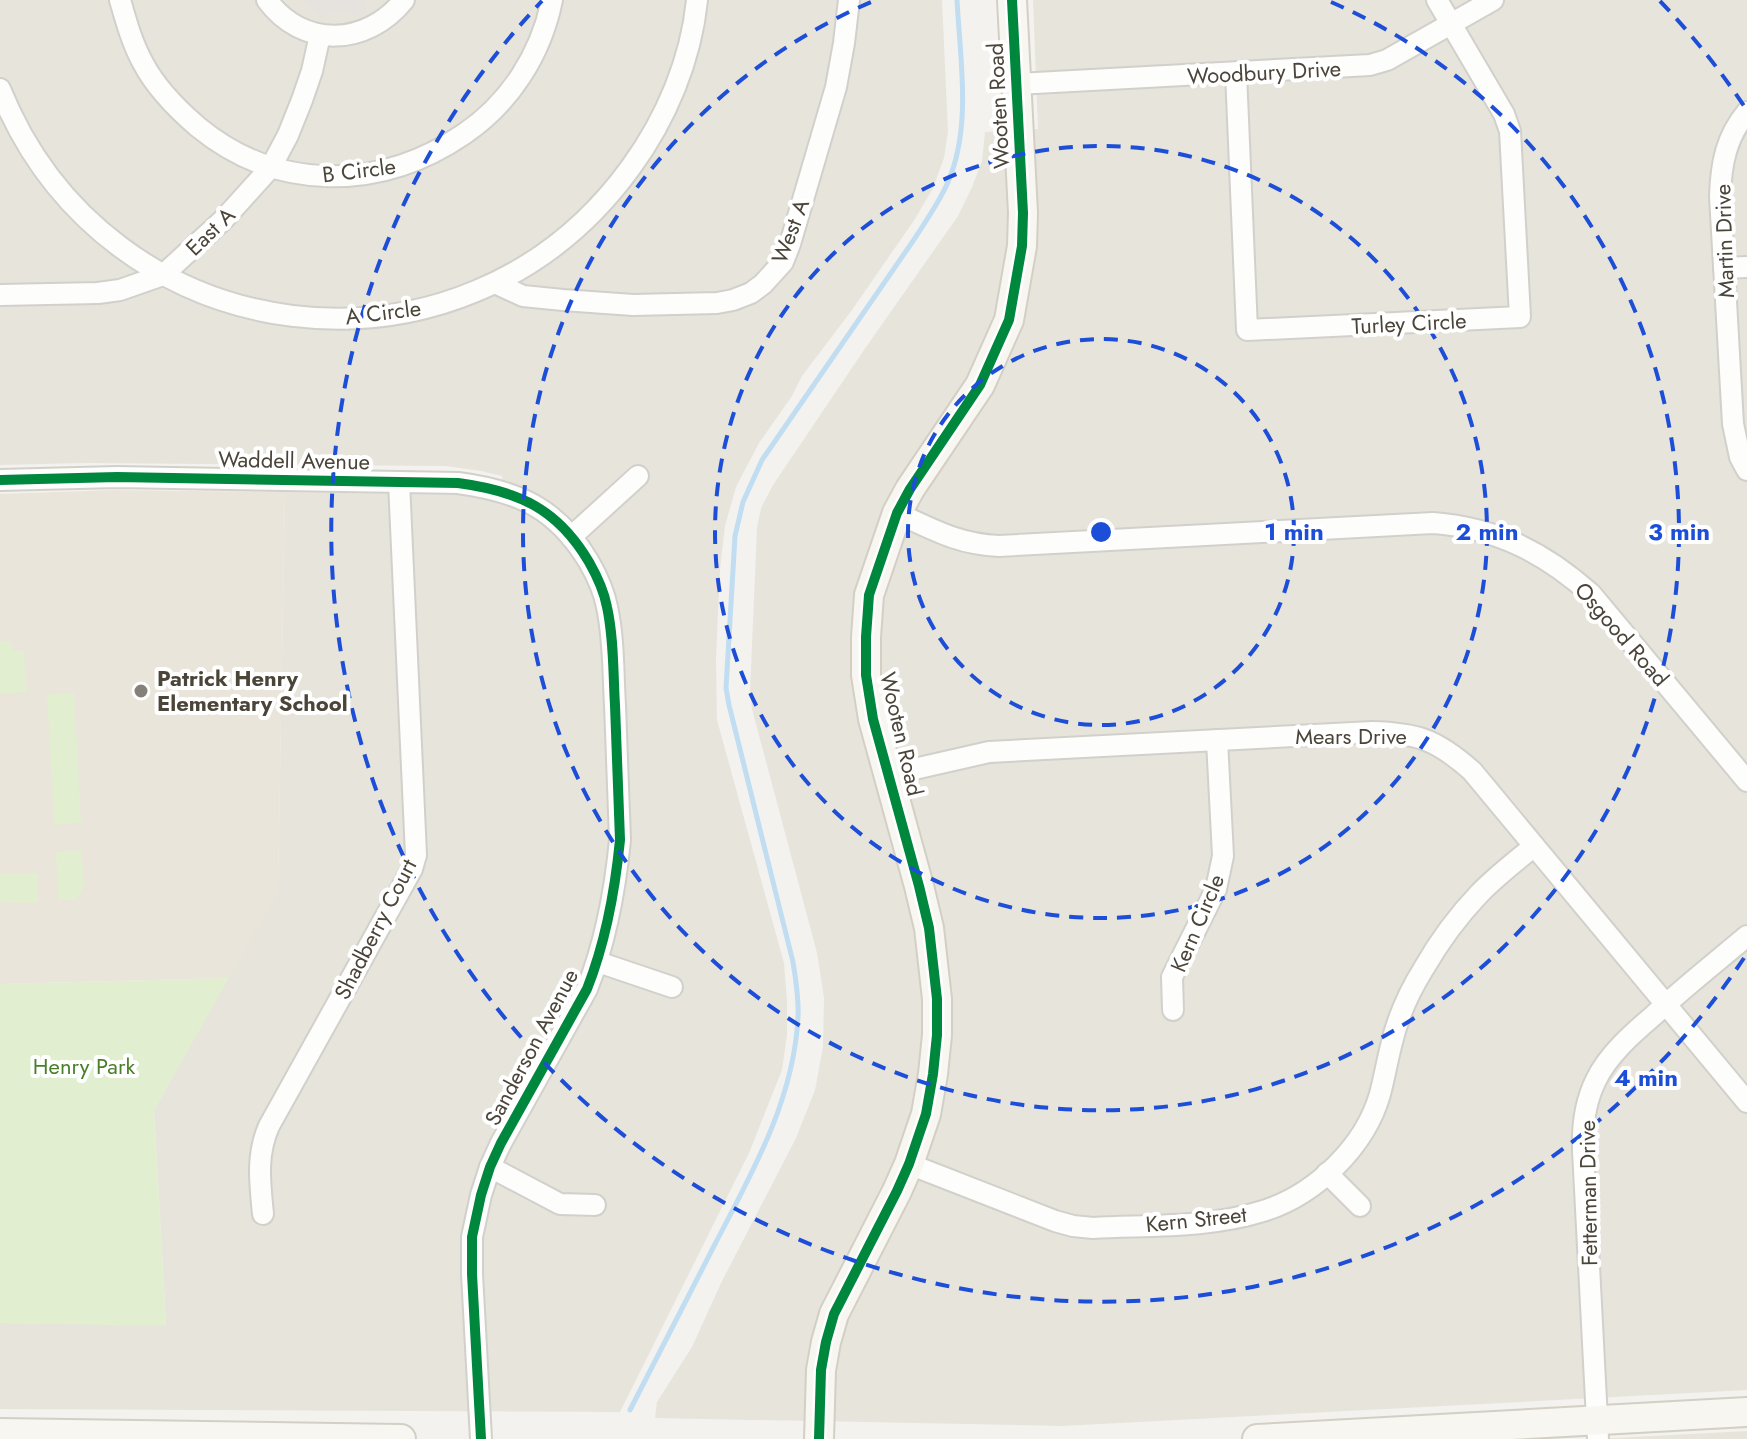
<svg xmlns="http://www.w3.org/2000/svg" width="1747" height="1439" font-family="Jost,sans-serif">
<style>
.residential{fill:#e7e4dc}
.education{fill:#eae5da}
.green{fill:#e1eecf}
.parking{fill:#e6e3df}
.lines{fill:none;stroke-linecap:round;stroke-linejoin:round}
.stream{stroke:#c0ddf1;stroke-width:5}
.street-casing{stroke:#d2d0cb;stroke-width:24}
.secondary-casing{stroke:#d3cfc5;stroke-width:32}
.street{stroke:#fdfdfc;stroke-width:20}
.secondary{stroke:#f7f6f1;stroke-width:28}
.cycleway-casing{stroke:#fff;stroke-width:15}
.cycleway{stroke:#00873e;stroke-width:10}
.ring{fill:none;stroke:#1d4ed8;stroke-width:4;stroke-dasharray:14 10}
.poi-dot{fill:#868178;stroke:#fff;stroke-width:3}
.labels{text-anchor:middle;stroke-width:8;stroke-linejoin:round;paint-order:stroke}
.street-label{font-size:22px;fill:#4b4439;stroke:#fff}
.poi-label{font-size:22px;font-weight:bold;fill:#4b4439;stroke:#fff;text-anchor:start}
.park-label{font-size:22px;fill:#4a7f2a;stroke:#fff}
.centre{fill:#1d4ed8;stroke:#fff;stroke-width:4}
.ring-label{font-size:24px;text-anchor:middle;font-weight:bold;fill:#1d4ed8;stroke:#fff;stroke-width:8;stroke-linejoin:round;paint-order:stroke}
</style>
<rect width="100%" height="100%" fill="#f4f2ee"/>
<g class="residential">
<polygon points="0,0 942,0 948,132 944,158 933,188 915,219 852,310 802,376 792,396 759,443 736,487 725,526 720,569 716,658 717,720 784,963 787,1001 787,1035 782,1070 749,1153 620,1412 0,1409 0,1323 166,1325 154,1110 278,889 285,492 461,495 504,503 502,476 481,471 446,466 88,463 0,465"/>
<polygon points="1033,0 1747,0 1747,1390 1063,1426 655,1418 657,1402 692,1347 721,1283 796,1138 815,1090 823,1047 824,998 817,953 752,709 750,691 757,528 761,508 773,485 866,347 958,216 972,187 982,161 985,132 1038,129"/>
<polygon points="1747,1431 1747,1439 1595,1439"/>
</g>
<polygon class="education" points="113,490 285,492 278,889 229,978 0,984 0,494"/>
<g class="green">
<polygon points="11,641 13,651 24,651 27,692 0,694 0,642"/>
<polygon points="74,693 81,823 54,825 47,694"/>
<polygon points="81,850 84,887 76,900 58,900 56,852"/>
<polygon points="0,873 38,873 38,903 0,902"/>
<polygon points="229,978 154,1110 166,1326 0,1323 0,984"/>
</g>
<polygon class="parking" points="303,0 362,0 368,7 359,16 331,11 323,19"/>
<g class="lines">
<path class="stream" d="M 630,1410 C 658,1355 686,1301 714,1246 C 752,1173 794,1100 798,1017 C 799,999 796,980 793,962 L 729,705 L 726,688 L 735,536 L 743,502 L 762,460 L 913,241 C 925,222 939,203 948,182 C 972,126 960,59 957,0"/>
<g class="street-casing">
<g id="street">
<path d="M 120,0 C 126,21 132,43 143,63 C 156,88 177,109 198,127 C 277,192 381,191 464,134 C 510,103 541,54 552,0"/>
<path d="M 267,0 C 303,49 367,46 404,0"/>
<polyline points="1236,73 1247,330 1520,317 1510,131 1504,114 1437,0"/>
<polyline points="1017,84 1370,65 1387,60 1493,0"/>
<path d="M 0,89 C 107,356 462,401 631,167 C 666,119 691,60 697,0"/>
<path d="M 1747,112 C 1726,137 1721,164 1720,196 L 1733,424 L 1740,457 L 1747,470"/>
<polyline points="1724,268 1747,267"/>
<polyline points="497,284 523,296 563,300 633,305 717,303 733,300 751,293 763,284 783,262 790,244 836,87 844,43 849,0"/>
<polyline points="0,295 98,293 120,290 163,275 224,219 271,167 288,135 302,100 312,71 320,35"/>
<path d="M 0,480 L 117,477 L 458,483 C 518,491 557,508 589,562 C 597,576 604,591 607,607 C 614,639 613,673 615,705 C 617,750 618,795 620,840 C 615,891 606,941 587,989 L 501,1143 L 490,1167 L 481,1195 L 472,1237 L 472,1274 L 481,1439"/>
<path d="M 897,513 C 934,530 958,544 999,546 L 1433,523 C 1496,528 1544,552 1591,594 L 1747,781"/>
<polyline points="571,537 638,476"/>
<path d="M 888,775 L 989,752 L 1372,732 C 1418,733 1437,740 1472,771 L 1747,1102"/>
<polyline points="598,962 672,987"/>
<polyline points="1173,1010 1172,977 1216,889 1223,856 1217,740"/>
<path d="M 909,1164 L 1055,1221 L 1073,1226 L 1093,1228 C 1150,1225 1209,1228 1263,1211 C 1315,1195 1365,1147 1380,1094 C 1384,1079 1387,1062 1391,1046 C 1397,1019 1409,992 1424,968 C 1439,942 1458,916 1479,894 C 1495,877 1515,862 1534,846"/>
<polyline points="490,1167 560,1204 595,1205"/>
<polyline points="1327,1173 1360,1206"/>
<path d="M 263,1214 C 260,1183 256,1155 269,1126 L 412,869 L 416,855 L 399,482"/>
<path d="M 1598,1439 L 1583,1151 C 1582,1127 1585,1102 1596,1080 C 1608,1055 1632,1034 1653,1016 C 1683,988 1715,963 1747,936"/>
</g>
</g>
<g class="secondary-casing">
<g id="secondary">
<polyline points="0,1433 401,1439"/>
<polyline points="819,1439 821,1370 826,1342 834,1314 897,1191 909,1164 926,1114 933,1074 937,1035 937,999 929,928 919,886 873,719 866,675 866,637 869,595 897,513 910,489 980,385 1009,320 1022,246 1023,213 1012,0"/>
<polyline points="1257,1439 1747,1412"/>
</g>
</g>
<use href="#street" class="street"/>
<use href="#secondary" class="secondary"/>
<g class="cycleway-casing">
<g id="cycleway">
<path d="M 0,480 L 117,477 L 458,483 C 518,491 557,508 589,562 C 597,576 604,591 607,607 C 614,639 613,673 615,705 C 617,750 618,795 620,840 C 615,891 606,941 587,989 L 501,1143 L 490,1167 L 481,1195 L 472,1237 L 472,1274 L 481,1439"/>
<polyline points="819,1439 821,1370 826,1342 834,1314 897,1191 909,1164 926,1114 933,1074 937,1035 937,999 929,928 919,886 873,719 866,675 866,637 869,595 897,513 910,489 980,385 1009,320 1022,246 1023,213 1012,0"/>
</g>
</g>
<use href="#cycleway" class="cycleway"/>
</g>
<g class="ring">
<circle cx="1101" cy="532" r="193"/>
<circle cx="1101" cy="532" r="386"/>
<path d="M1331 2A578 578 0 1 1 871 2"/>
<path d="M1744 958A771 771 0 1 1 542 1M1660 1A771 771 0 0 1 1744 106"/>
</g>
<circle class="poi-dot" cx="141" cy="691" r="8"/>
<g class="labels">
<g class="street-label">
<text transform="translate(1264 72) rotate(-3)" y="8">Woodbury Drive</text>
<text transform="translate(998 106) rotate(-93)" y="8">Wooten Road</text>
<text transform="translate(359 170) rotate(-7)" y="8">B Circle</text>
<text transform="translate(210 231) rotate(-44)" y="8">East A</text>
<text transform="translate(790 231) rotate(-69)" y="8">West A</text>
<text transform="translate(1724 241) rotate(-92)" y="8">Martin Drive</text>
<text transform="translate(383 312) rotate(-7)" y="8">A Circle</text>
<text transform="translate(1409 323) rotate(-3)" y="8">Turley Circle</text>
<text transform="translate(294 460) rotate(1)" y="8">Waddell Avenue</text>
<text transform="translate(1622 634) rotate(49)" y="8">Osgood Road</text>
<text transform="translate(902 734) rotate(77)" y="8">Wooten Road</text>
<text x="1351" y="744">Mears Drive</text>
<text transform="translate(1197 923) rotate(-67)" y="8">Kern Circle</text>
<text transform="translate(375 929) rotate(-63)" y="8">Shadberry Court</text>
<text transform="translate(531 1047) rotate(-62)" y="8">Sanderson Avenue</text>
<text transform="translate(1588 1193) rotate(-91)" y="8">Fetterman Drive</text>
<text transform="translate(1196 1219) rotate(-6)" y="8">Kern Street</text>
</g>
<g class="poi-label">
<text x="157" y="686">Patrick Henry<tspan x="157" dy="25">Elementary School</tspan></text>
</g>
<g class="park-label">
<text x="84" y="1074">Henry Park</text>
</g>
</g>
<circle cx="1101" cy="532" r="12" class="centre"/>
<g class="ring-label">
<text x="1294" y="540">1 min</text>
<text x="1487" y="540">2 min</text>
<text x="1679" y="540">3 min</text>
<text x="1646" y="1086">4 min</text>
</g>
</svg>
